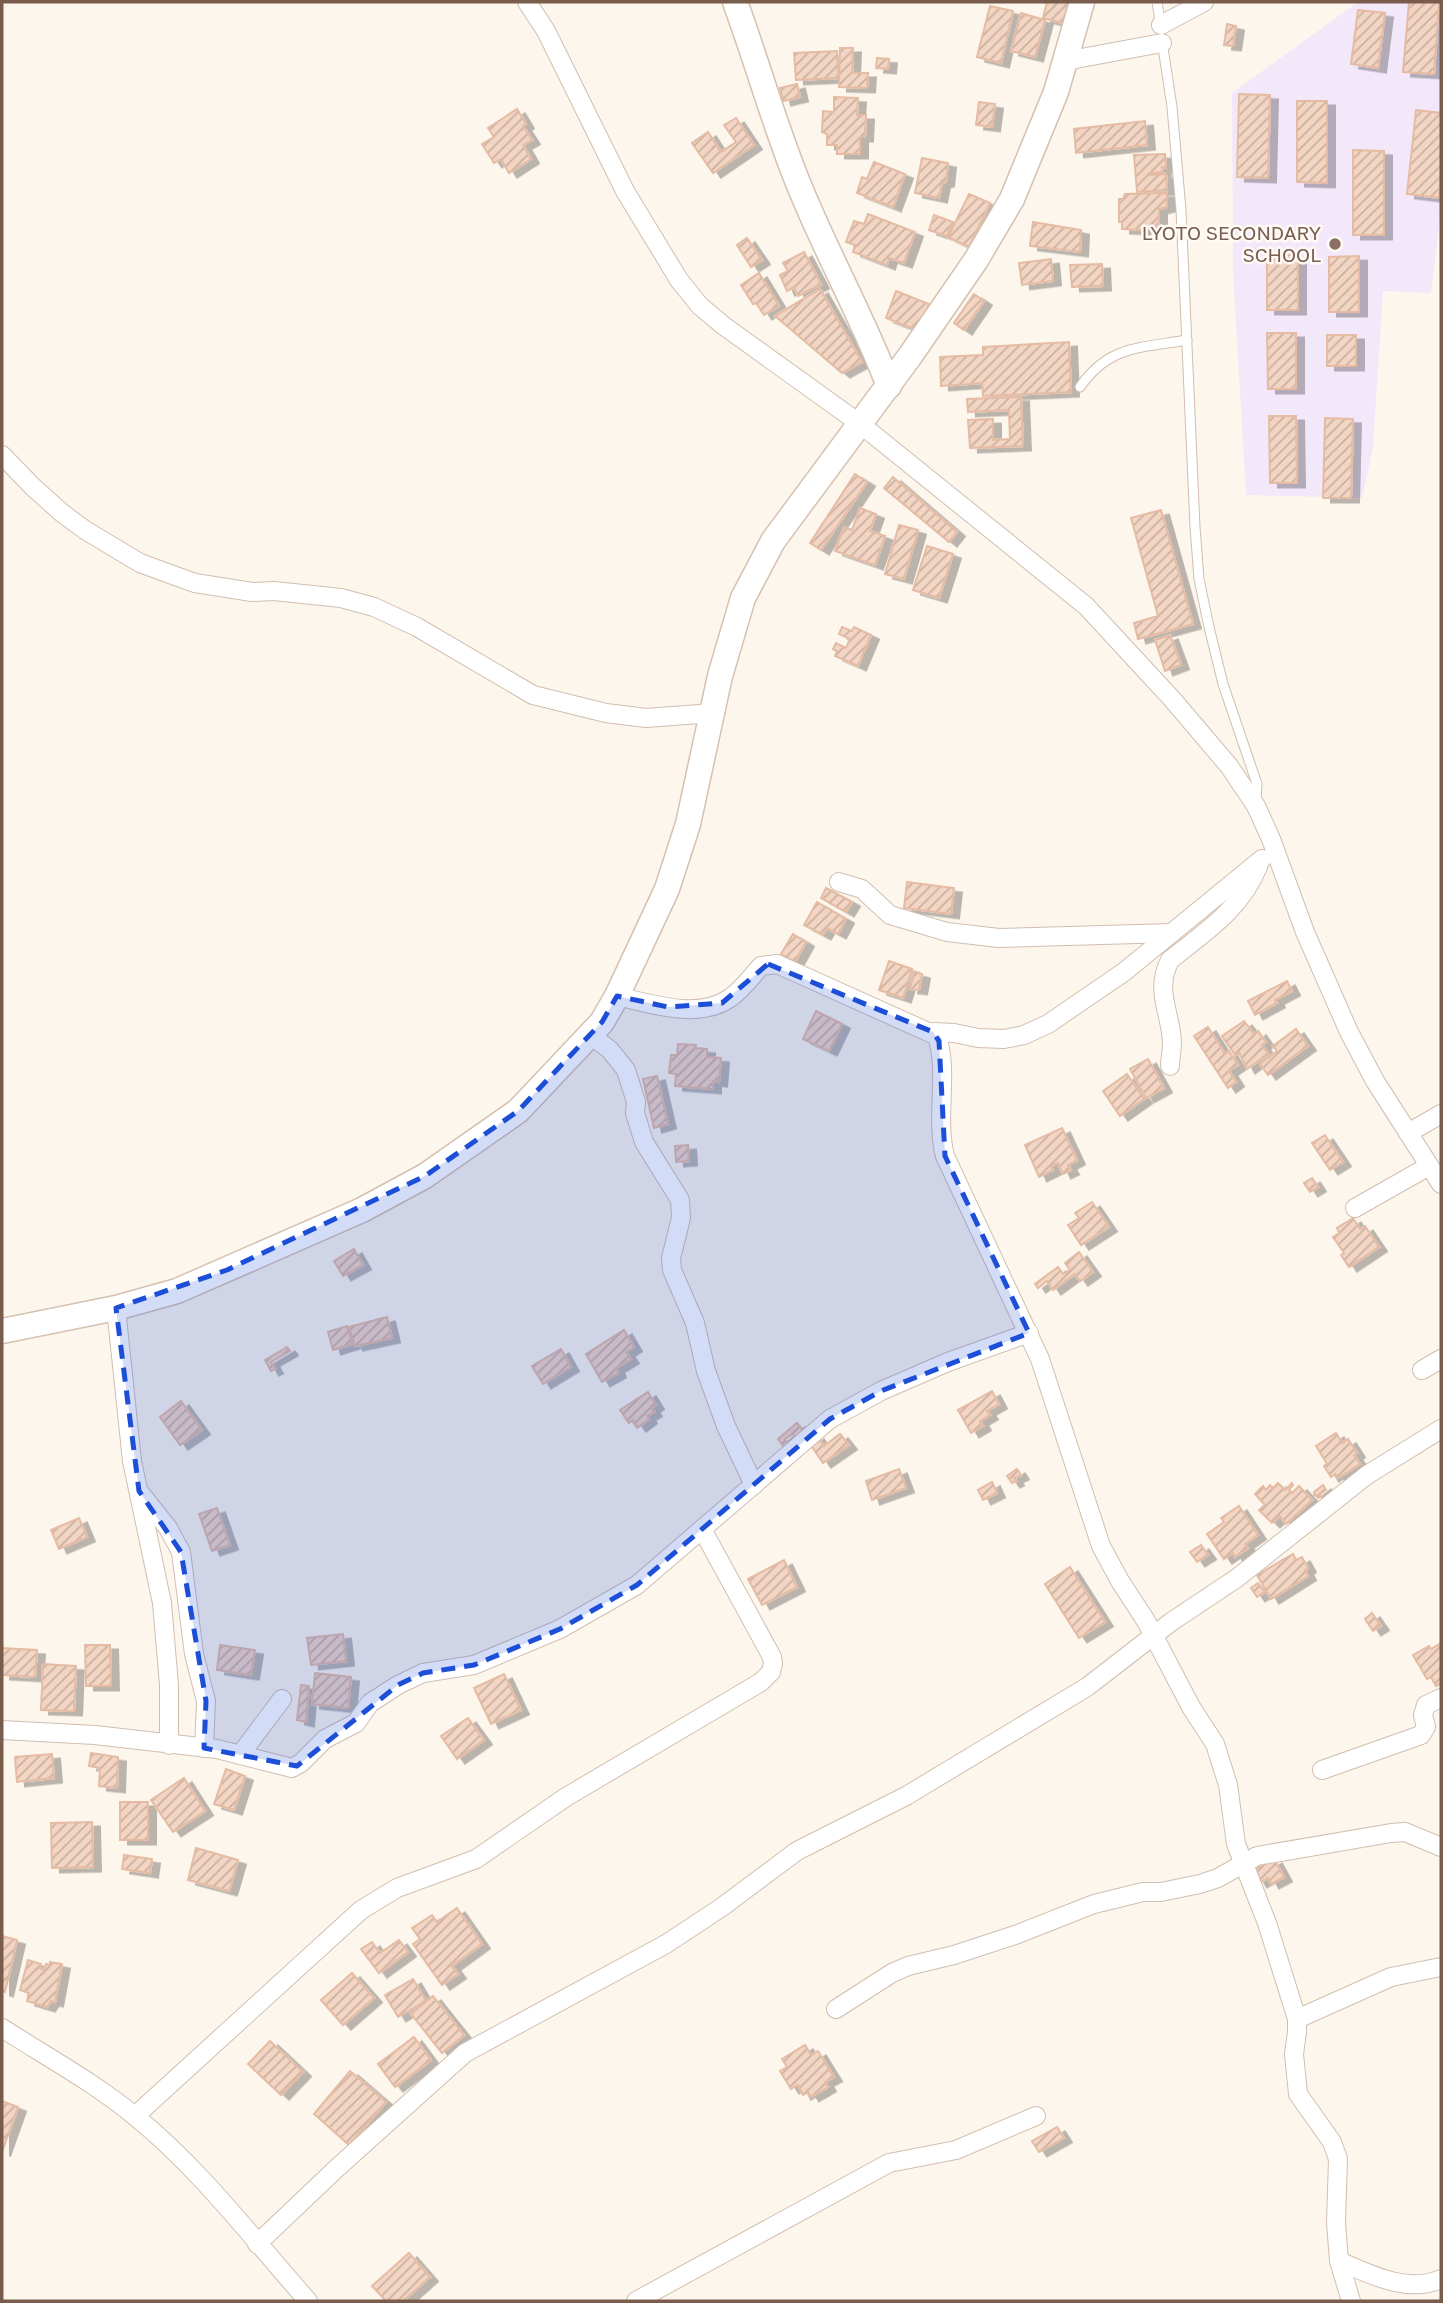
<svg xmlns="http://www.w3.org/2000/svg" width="1443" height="2303" font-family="'Golos Text',sans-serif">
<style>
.education{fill:#f3e8fa}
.building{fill:url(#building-hatch);stroke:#e6bba3;stroke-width:2;filter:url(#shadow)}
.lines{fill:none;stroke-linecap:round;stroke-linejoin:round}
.lane-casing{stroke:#d1beb0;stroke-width:11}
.street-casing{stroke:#d1beb0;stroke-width:20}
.secondary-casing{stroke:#d6c0b0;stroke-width:27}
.lane{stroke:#fff;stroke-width:9}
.street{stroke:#fff;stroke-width:18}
.secondary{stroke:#fff;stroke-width:24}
.marked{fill:#1d4ed8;fill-opacity:0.2;stroke:#1d4ed8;stroke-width:5;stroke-dasharray:14 9;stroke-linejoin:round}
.education-dot{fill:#8d6e63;stroke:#fffaf3;stroke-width:2.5}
.labels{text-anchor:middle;stroke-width:5;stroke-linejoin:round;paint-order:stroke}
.education-label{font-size:19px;fill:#785e54;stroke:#fffaf3;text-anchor:end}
</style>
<defs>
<pattern id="building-hatch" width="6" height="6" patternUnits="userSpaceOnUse" patternTransform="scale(1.75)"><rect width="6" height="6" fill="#f3d5c3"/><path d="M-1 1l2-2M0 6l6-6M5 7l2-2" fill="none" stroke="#cab0a1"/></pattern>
<filter id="shadow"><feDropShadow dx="8" dy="4.5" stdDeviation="0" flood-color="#0004"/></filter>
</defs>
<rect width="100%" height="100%" fill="#fdf6ec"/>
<polygon class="education" points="1358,2 1441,2 1441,211 1431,293 1383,291 1373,447 1362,498 1246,495 1233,274 1232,93"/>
<g class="building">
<polygon points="1047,2 1069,2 1063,23 1043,18"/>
<polygon points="1409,2 1439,2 1434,74 1403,72"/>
<polygon points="990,6 1013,11 1001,63 977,57"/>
<polygon points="1358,10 1385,13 1378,68 1351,64"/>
<polygon points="1021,13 1045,20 1035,57 1011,51"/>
<polygon points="1227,24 1236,26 1233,46 1224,45"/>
<polygon points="840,48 853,48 852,73 868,73 867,88 839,87"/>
<polygon points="837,51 838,78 796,80 794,53"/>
<polygon points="877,58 889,59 888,69 876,68"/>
<polygon points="797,84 800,97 783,101 780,88"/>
<polygon points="1239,94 1270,95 1268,178 1237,177"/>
<polygon points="834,97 858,98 857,115 866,115 865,137 860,137 860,154 837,154 837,145 827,145 827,134 822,132 823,111 834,112"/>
<polygon points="1297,101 1327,101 1327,183 1297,182"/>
<polygon points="979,102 995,104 992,127 976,125"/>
<polygon points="517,109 526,124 523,126 532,140 523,145 531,159 509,173 501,159 494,163 482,144 494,137 488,128"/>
<polygon points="1416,110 1441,113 1441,172 1439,198 1407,194"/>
<polygon points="736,118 754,145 713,173 692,143 708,132 721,152 736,142 724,125"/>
<polygon points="1145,121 1147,145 1076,153 1074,129"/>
<polygon points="1353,150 1384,151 1384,235 1353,235"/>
<polygon points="1165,154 1166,168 1162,167 1163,172 1151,173 1151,175 1166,174 1167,190 1137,192 1134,155"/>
<polygon points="922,158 948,163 946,182 942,183 939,198 915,193"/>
<polygon points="874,162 905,174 893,207 857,193 862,177 867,179"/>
<polygon points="1167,193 1167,207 1159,209 1159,222 1154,227 1144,228 1142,230 1122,229 1122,222 1119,222 1119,199 1123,199 1125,194"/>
<polygon points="969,194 990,203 969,247 948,237"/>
<polygon points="868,214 915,232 904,263 889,258 887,265 853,252 855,245 846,242 854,221 864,224"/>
<polygon points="934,215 953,222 947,236 929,230"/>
<polygon points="1033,222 1081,230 1080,252 1030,246"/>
<polygon points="747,238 762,260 751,267 737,245"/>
<polygon points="804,252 821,284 798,296 794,287 787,291 780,275 788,271 783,263"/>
<rect x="1267" y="255" width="31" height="55"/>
<polygon points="1359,256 1359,312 1329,312 1329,257"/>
<polygon points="1051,259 1053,281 1022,285 1019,263"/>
<polygon points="1102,264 1103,286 1072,287 1070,265"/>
<polygon points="759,273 779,306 764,315 756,303 753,304 741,285"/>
<polygon points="820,289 862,362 842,373 775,316"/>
<polygon points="896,291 929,304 919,331 886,318"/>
<polygon points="974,294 984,301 964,330 954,323"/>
<polygon points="1267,333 1296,333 1296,389 1268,389"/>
<rect x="1327" y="335" width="29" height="31"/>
<polygon points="1069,342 1071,392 983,396 982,383 941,386 940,357 983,355 983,347"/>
<polygon points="1021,397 1023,446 970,448 968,420 993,419 993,440 1010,439 1009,410 968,412 967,399"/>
<polygon points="1269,416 1296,416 1297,483 1270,483"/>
<polygon points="1325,418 1353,419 1351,498 1323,498"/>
<polygon points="855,474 867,482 821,550 810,543"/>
<polygon points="893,477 957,532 949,542 884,488"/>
<polygon points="860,508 876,514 870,531 885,536 875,565 835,551 844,527 852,530"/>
<polygon points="1161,510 1193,624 1138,639 1134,623 1158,616 1131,518"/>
<polygon points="899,525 918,530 904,579 885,574"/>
<polygon points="927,546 953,554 939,598 913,590"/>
<polygon points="842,627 852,631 854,627 871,635 858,666 835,656 837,651 833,649 836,643 846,648 850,639 839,634"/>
<polygon points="1170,635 1181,665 1165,671 1155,640"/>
<polygon points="907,882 954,888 951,914 904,908"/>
<polygon points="826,888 852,902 846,912 821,898"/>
<polygon points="817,902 846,919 838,934 827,928 823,935 804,925"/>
<polygon points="793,934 806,942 795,962 781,954"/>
<polygon points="889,961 912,969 903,998 879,990"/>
<polygon points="914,972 922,974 919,990 910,989"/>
<polygon points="1287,981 1292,991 1275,1000 1277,1003 1255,1015 1248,1001"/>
<polygon points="816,1011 842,1024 829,1051 803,1039"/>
<polygon points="1244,1021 1254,1034 1258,1031 1266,1042 1262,1045 1268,1054 1247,1069 1239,1052 1235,1055 1222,1036"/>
<polygon points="1208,1027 1225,1054 1229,1051 1238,1065 1229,1071 1236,1082 1228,1088 1194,1036"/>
<polygon points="1296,1029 1308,1046 1268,1075 1260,1064 1277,1051 1273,1046"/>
<polygon points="678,1044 696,1045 695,1048 707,1049 707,1057 721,1058 719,1082 713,1081 713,1089 675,1086 676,1074 669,1073 671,1055 677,1055"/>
<polygon points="1148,1059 1164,1088 1146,1098 1130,1069"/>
<polygon points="1127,1074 1144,1099 1120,1116 1103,1091"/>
<polygon points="657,1076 668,1124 654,1128 643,1079"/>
<polygon points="1062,1128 1077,1160 1068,1165 1071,1170 1063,1174 1058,1163 1051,1166 1053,1170 1039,1177 1025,1145"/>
<polygon points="1325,1135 1343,1162 1330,1170 1312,1143"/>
<polygon points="688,1145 689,1161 676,1162 675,1146"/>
<polygon points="1312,1178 1318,1187 1310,1192 1304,1183"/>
<polygon points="1092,1202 1109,1227 1081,1245 1068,1225 1079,1218 1075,1213"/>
<polygon points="1353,1218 1360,1229 1365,1226 1379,1247 1349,1267 1341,1255 1344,1253 1333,1237 1339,1233 1337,1228"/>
<polygon points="354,1249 363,1265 343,1276 334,1261"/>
<polygon points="1079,1252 1093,1272 1080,1281 1075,1274 1053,1290 1047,1281 1038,1288 1035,1284 1058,1267 1063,1274 1070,1270 1065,1263"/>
<polygon points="387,1317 392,1338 355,1346 349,1327"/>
<polygon points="347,1326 352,1344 333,1350 328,1332"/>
<polygon points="624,1330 634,1347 626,1352 631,1359 616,1368 618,1373 602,1382 586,1354"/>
<polygon points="287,1347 290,1351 271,1362 275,1369 271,1371 265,1360"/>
<polygon points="561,1349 571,1367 543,1384 532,1366"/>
<polygon points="992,1391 999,1404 987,1411 990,1415 980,1421 983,1426 971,1433 958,1410"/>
<polygon points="648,1392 656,1405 651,1408 654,1412 647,1416 649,1419 638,1427 633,1420 629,1423 620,1410"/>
<polygon points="181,1401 202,1430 180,1445 160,1417"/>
<polygon points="797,1423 804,1431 796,1438 793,1434 785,1439 788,1444 784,1447 778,1439"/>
<polygon points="1336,1433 1342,1443 1348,1439 1357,1453 1354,1455 1360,1464 1338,1478 1335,1474 1331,1477 1324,1466 1327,1464 1316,1446"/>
<polygon points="840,1434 849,1445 823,1463 808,1441 816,1435 824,1446"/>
<polygon points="899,1469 906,1488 872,1500 866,1481"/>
<polygon points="1017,1469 1021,1475 1014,1478 1016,1481 1012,1483 1007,1476"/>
<polygon points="992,1482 997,1493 983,1500 978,1490"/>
<polygon points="1278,1483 1285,1490 1292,1483 1293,1485 1289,1490 1292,1493 1299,1486 1312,1500 1286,1524 1280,1516 1272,1523 1259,1510 1265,1505 1255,1494 1263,1486 1266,1490 1270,1485 1273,1488"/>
<polygon points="1323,1485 1326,1490 1320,1494 1321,1496 1318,1498 1316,1495 1314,1496 1314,1492"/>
<polygon points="1239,1506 1258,1535 1245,1544 1248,1548 1235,1557 1233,1553 1224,1559 1207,1534 1224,1522 1221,1518"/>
<polygon points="217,1508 230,1545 212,1551 199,1514"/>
<polygon points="79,1518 87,1537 59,1549 51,1530"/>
<polygon points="1201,1545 1208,1555 1197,1562 1190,1552"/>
<polygon points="1293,1554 1296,1560 1302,1557 1308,1568 1305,1570 1308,1576 1271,1599 1257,1575"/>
<polygon points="784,1560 797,1587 762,1605 748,1579"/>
<polygon points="1070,1567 1105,1622 1079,1638 1045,1584"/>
<polygon points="1258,1583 1265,1592 1257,1597 1251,1588"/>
<polygon points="1372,1613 1381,1626 1373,1631 1365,1619"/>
<polygon points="343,1634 346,1661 311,1665 307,1638"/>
<polygon points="1441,1643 1441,1683 1436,1686 1431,1677 1427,1679 1413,1655 1429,1646 1431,1649"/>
<polygon points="85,1645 110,1645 111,1686 86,1686"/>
<polygon points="220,1645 255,1650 251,1675 217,1670"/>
<polygon points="2,1648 37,1650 35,1677 2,1675"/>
<polygon points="43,1664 76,1666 74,1711 41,1710"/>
<polygon points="315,1673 351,1677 348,1708 312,1704"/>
<polygon points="504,1674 521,1710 491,1724 474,1688"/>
<polygon points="301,1685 309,1686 306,1722 297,1720"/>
<polygon points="468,1718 484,1740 457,1759 441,1736"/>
<polygon points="91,1753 118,1757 117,1788 99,1786 100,1768 89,1766"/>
<polygon points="52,1754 54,1778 17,1782 15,1757"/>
<polygon points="226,1769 245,1776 234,1810 214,1804"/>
<polygon points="184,1778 205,1811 173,1832 151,1800"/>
<rect x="120" y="1802" width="28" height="38"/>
<polygon points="92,1822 93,1867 52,1868 51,1823"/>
<polygon points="196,1848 238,1860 229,1891 188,1880"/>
<polygon points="124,1855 152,1859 150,1873 122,1869"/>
<polygon points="1274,1859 1284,1877 1271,1884 1268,1878 1259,1883 1252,1871"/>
<polygon points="457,1908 482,1944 452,1966 458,1974 442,1985 413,1944 420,1939 412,1928 432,1915 437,1922"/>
<polygon points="2,1936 17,1940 5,1992 2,1991"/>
<polygon points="399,1940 408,1952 379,1973 361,1949 372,1942 380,1953"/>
<polygon points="28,1960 41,1964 39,1968 44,1970 46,1964 50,1965 50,1962 62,1964 55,2002 51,2001 47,2007 27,2001 29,1993 20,1990"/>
<polygon points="352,1973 374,1998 343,2025 321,2000"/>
<polygon points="413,1979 426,2001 398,2017 385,1995"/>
<polygon points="433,1996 464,2035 442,2053 411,2014"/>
<polygon points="414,2037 431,2060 395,2087 378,2064"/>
<polygon points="270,2041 303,2072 281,2095 248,2064"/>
<polygon points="805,2045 811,2055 818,2051 834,2077 825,2082 828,2087 811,2097 808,2092 803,2095 798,2085 791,2089 780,2071 787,2067 782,2059"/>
<polygon points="350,2071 386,2102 349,2145 314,2114"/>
<polygon points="2,2101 18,2107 2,2152"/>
<polygon points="1057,2127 1064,2138 1039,2152 1032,2141"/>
<polygon points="409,2253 430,2277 403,2301 386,2301 372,2286"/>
</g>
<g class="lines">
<g class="lane-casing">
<g id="lane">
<polyline points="1157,2 1161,27"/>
<polyline points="1162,41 1172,107 1181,210 1195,527 1199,579 1209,627 1223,684 1257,784 1256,801"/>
<path d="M 1080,387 C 1109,345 1141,348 1187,340"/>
</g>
</g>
<g class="street-casing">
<g id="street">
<polyline points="527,2 546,31 625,191 679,280 700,306 724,326 859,423 1086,606 1172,699 1229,766 1256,806 1271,839 1305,932 1349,1032 1375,1081 1441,1184"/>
<polyline points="1161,25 1204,2"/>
<polyline points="1065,61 1162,43"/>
<polyline points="2,455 33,487 62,513 85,530 140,563 170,574 195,583 252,592 274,591 341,598 374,607 417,627 533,695 606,713 646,718 713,713"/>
<polyline points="839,882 862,889 890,915 947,932 999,938 1172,933"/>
<path d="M 617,996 C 651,1004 699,1020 730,998 C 742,990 751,977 761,966 L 777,964 L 937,1036 C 949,1074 935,1117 945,1156 L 1040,1359 L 1101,1546 L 1120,1581 L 1146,1621 L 1191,1707 L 1215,1744 L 1228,1785 L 1236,1844 L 1267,1923 L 1297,2019 L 1297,2032 L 1294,2054 L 1298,2094 L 1332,2142 L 1338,2159 L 1336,2222 L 1339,2261 L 1351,2301"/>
<polyline points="933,1032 954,1033 978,1038 1004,1039 1024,1035 1048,1024 1124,972 1262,859"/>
<polyline points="591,1035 610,1050 626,1070 636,1102 635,1113 644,1142 680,1200 681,1218 671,1258 672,1270 695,1323 706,1371 726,1426 754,1485"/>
<path d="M 1170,1066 C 1170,1059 1172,1051 1172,1043 C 1171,1012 1154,991 1170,960 C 1205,932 1240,910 1258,867"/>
<polyline points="1408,1133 1441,1114"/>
<polyline points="1355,1208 1429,1166"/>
<polyline points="116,1308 132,1461 162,1603 169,1685 169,1745"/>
<polyline points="1422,1370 1441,1359"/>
<polyline points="141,1494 168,1528 181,1552 194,1654 206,1701 204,1748"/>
<polyline points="2,1730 95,1735 217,1749 292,1768 301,1763 325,1739 356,1723 370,1703 398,1685 423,1673 474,1665 560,1629 637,1585 830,1419 881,1391 948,1362 1029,1333"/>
<polyline points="240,1755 282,1699"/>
<polyline points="1322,1770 1421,1735 1426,1727 1423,1715 1426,1705 1441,1698"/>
<polyline points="836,2009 892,1973 908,1966 954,1955 1018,1934 1094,1904 1143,1892 1161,1892 1200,1884 1218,1878 1257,1856 1391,1833 1405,1832 1441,1847"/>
<polyline points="1297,2019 1391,1977 1441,1967"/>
<path d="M 2,2028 C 47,2057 95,2083 136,2117 C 201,2170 253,2239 308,2301"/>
<polyline points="135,2116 361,1910 397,1888 476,1859 566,1797 761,1682 771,1672 773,1664 772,1657 702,1529"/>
<polyline points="257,2244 337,2168 465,2053 666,1944 722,1907 797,1851 906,1796 1087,1687 1171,1622 1237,1578 1367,1475 1441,1429"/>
<path d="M 1339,2261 C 1369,2274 1408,2294 1441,2279"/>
<polyline points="636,2301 889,2163 956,2150 1036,2116"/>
</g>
</g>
<g class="secondary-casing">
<g id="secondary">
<path d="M 735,2 C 758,64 775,128 801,190 C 828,256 863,318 889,386"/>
<polyline points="2,1331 116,1308 177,1291 362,1210 425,1176 518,1111 602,1022 617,996 667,889 688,824 720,676 743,598 773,541 910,356 976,260 1012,199 1056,92 1082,2"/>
</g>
</g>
<use href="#lane" class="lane"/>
<use href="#street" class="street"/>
<use href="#secondary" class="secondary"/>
</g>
<path class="marked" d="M 768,964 L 933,1032 L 939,1041 L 945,1156 L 1029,1333 L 881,1391 L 830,1419 L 637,1585 L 560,1629 L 474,1665 L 423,1673 L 398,1685 L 297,1766 L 204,1748 L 206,1701 L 181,1552 L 139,1491 L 116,1308 L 227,1270 L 425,1176 L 518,1111 L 602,1022 L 617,996 L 668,1007 L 722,1003 Z"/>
<circle class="education-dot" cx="1335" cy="244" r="7"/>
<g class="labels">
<g class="education-label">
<text x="1321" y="240">LYOTO SECONDARY<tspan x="1321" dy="22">SCHOOL</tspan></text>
</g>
</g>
<rect width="1443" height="2303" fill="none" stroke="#7a5c4d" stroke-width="7"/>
</svg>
